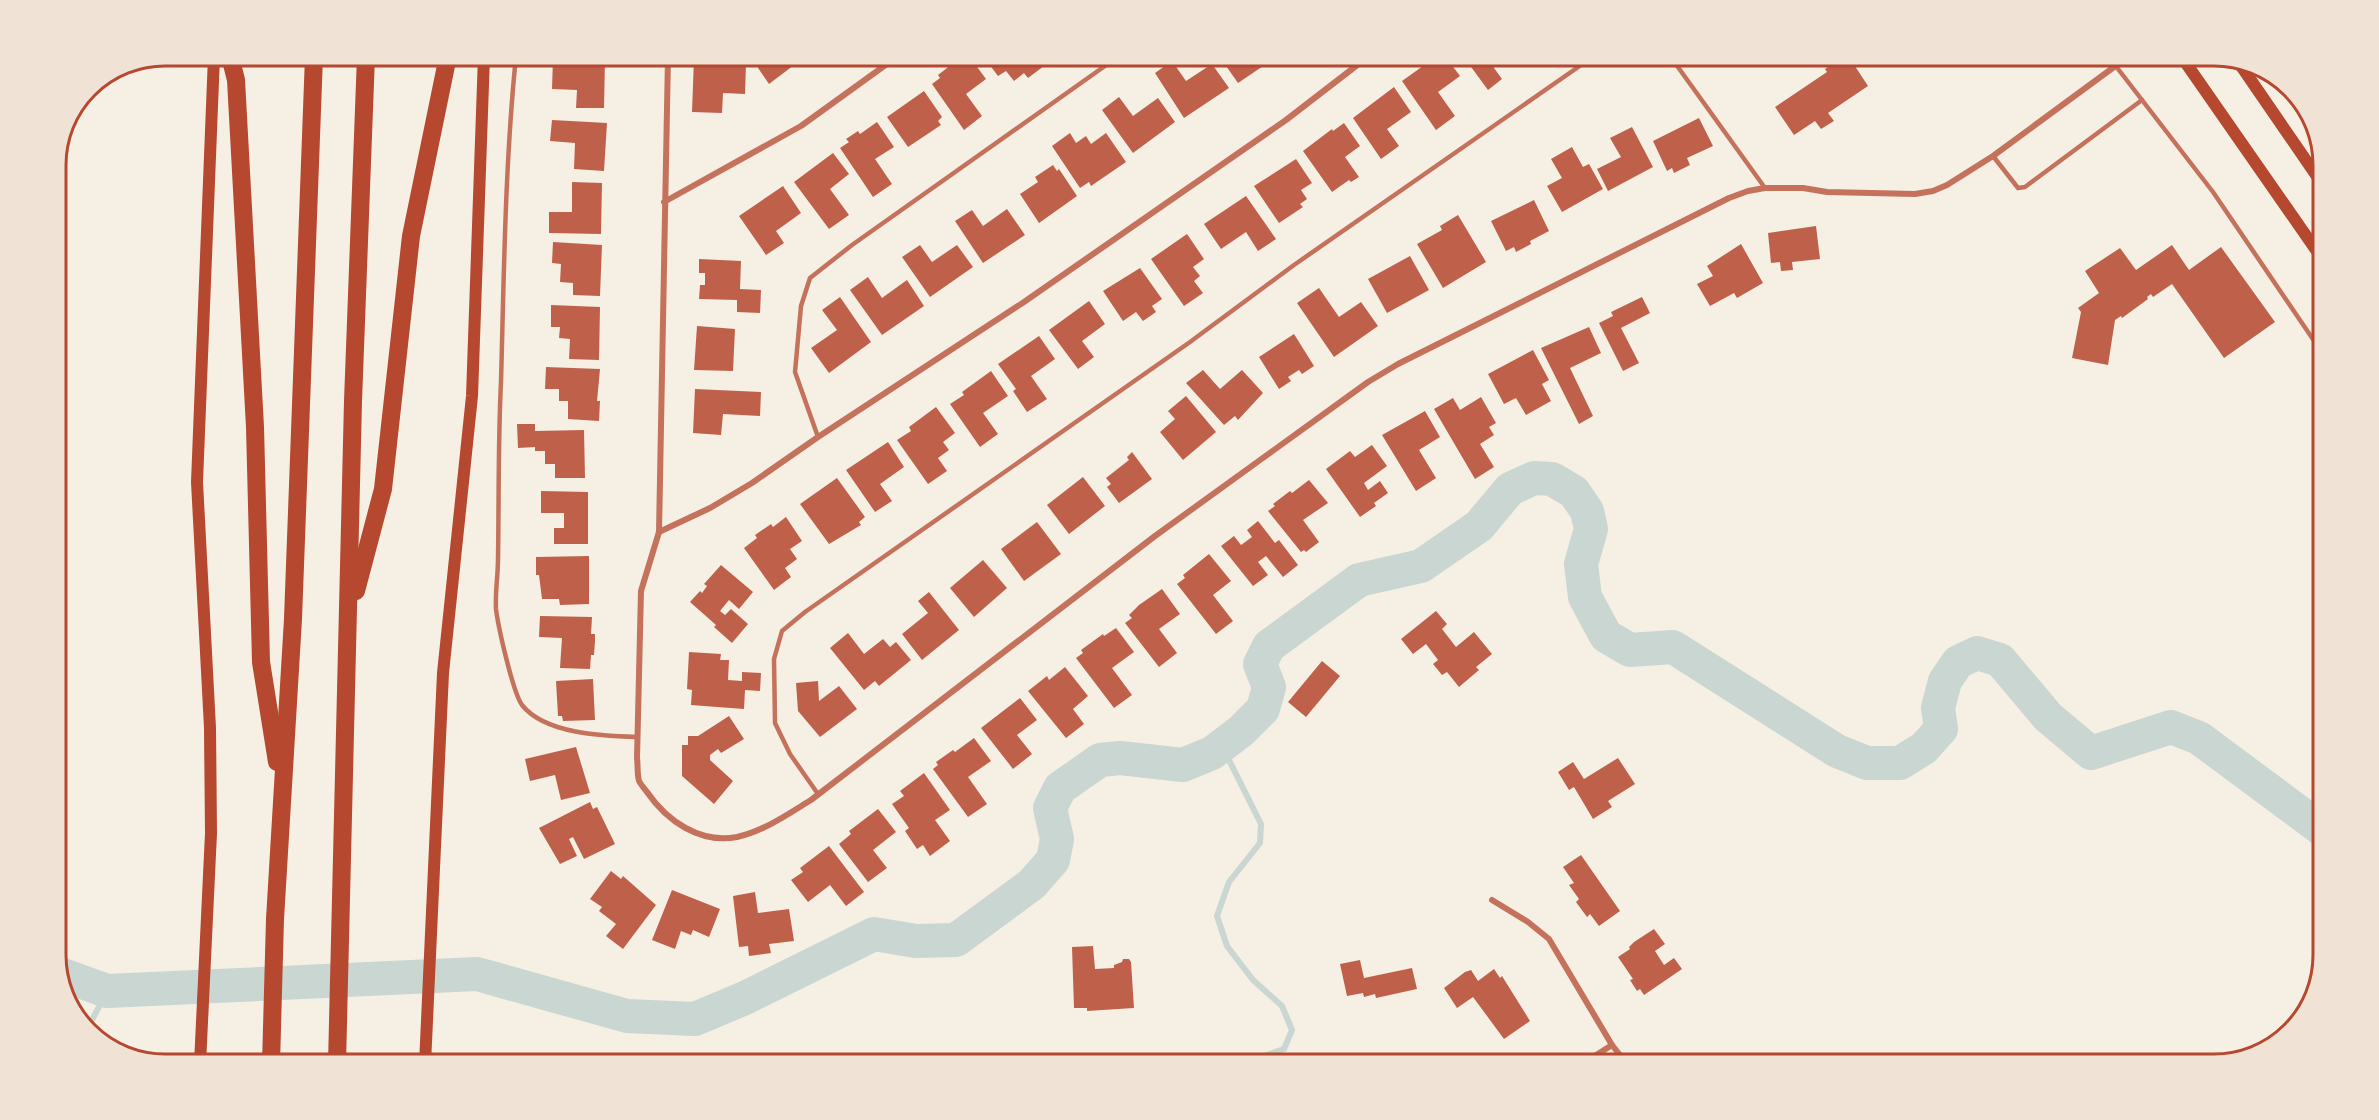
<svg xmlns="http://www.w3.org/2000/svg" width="2379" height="1120" font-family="'Zilla Slab',serif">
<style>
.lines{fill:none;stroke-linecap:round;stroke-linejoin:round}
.stream{stroke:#c9d6d2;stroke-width:6}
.river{stroke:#c9d6d2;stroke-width:34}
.building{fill:#bf614a}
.service{stroke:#c5725c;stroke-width:4.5}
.minor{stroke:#c5725c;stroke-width:6}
.secondary{stroke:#b5482f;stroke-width:12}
.motorway{stroke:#b5482f;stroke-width:18}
.rim{fill:none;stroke:#b5482f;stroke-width:3}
</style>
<rect width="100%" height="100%" fill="#f6efe4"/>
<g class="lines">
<g class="stream">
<polyline points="1222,746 1261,824 1260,843 1229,882 1217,916 1227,946 1253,980 1282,1006 1292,1030 1284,1049 1242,1064"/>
<polyline points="88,1028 107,991"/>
</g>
<polyline class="river" points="60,974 107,991 477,974 627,1016 695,1019 745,998 874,934 916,941 956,940 1032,884 1053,860 1057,839 1050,808 1060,788 1100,760 1120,758 1183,765 1212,753 1241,731 1263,709 1269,687 1260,664 1269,646 1359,580 1421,566 1479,526 1510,489 1534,478 1552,479 1574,492 1587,511 1591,529 1581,564 1585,597 1606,636 1630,650 1673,647 1837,751 1867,763 1900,763 1924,748 1941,729 1938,708 1945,681 1958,662 1977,653 2000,660 2048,717 2091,753 2171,727 2199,738 2323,830"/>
</g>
<g class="building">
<polygon points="750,56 806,56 769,84"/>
<polygon points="969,56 986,79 966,94 982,116 964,130 932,84 940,78 938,75 956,61 958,64"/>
<polygon points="983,56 1043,56 1048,63 1028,78 1024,73 1014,81 1006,71 998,76"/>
<polygon points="1048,56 1070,56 1056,66"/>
<polygon points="1219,56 1278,56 1238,83"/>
<polygon points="1437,56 1445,56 1460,76 1438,92 1455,116 1436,130 1402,81"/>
<polygon points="1463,56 1497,56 1489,61 1502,79 1488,90"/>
<polygon points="1849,57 1868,86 1828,113 1834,121 1821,129 1815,121 1794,135 1775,107 1827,72 1825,69 1837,61 1839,64"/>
<polygon points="553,58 605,59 604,108 576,108 577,90 552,89"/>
<polygon points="694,58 726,60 726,63 746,64 745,94 723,93 722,113 692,112"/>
<polygon points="1172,61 1186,81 1212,64 1229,88 1184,118 1155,73"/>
<polygon points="1394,87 1411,112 1387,129 1399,146 1381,159 1353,118"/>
<polygon points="924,91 942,117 938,121 941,125 908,147 887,117"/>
<polygon points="1119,97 1133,116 1158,98 1175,122 1133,153 1102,110"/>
<polygon points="1699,118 1713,146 1687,158 1690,165 1674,173 1672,168 1667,171 1653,141"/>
<polygon points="552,120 607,123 604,171 574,169 575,143 550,141"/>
<polygon points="877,122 894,147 875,159 892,184 873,197 840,148 849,142 846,139 858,131 860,134"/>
<polygon points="1344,123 1360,146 1345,157 1359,177 1351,182 1349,180 1332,192 1303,151 1332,129 1333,131"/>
<polygon points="1632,127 1653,167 1608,191 1597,169 1621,157 1610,138"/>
<polygon points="1070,133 1076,143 1086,136 1091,144 1106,133 1126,162 1091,186 1089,182 1080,188 1052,146"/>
<polygon points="1572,147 1583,167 1589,164 1603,189 1562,212 1547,186 1562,178 1551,159"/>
<polygon points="833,153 849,174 830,189 849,215 829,229 794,182"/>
<polygon points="1296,159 1312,183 1301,190 1307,199 1300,204 1303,207 1279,223 1254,186"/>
<polygon points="1053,165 1057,171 1059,169 1077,196 1039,223 1020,194 1038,182 1035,177"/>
<polygon points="572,182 602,183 601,234 549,233 549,212 572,212"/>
<polygon points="783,186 801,213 776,231 784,243 766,255 739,216"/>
<polygon points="1246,196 1276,239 1258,251 1246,232 1221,249 1204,224"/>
<polygon points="1534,200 1549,231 1530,241 1531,244 1516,252 1514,247 1506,251 1491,221"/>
<polygon points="1007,209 1025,235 983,263 955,221 972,210 983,226"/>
<polygon points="1458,215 1486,262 1443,288 1417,244 1442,230 1440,226"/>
<polygon points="1816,226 1820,259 1792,262 1793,270 1781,271 1780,262 1771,263 1768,233"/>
<polygon points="1187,234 1204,259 1193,267 1200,276 1194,281 1203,293 1184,306 1151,259"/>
<polygon points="553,242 602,245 600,296 573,295 573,283 560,282 561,264 552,263"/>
<polygon points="1741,244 1763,283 1737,298 1734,293 1710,306 1697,284 1713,276 1707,266"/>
<polygon points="920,245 932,262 957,245 973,267 930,297 902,257"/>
<polygon points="2172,245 2189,270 2221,247 2275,322 2224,358 2172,284 2153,297 2151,294 2147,297 2148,299 2122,318 2121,316 2115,320 2108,365 2072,358 2081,312 2078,308 2099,293 2085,271 2120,248 2136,270"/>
<polygon points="1410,256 1429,290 1387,313 1368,279"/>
<polygon points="699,259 741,261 740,289 761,290 760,313 737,312 737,300 699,299 700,285 705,285 705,273 699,273"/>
<polygon points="1140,268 1162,299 1152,306 1156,312 1143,321 1136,312 1123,321 1103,291"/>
<polygon points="868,277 882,298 907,280 924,306 882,335 850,290"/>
<polygon points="1319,288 1339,317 1361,302 1378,326 1334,357 1297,303"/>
<polygon points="840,297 871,342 829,373 811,348 837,330 822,310"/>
<polygon points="1642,297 1650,313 1621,328 1639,363 1623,371 1599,323 1613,316 1611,312"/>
<polygon points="1089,301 1105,324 1082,341 1094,357 1078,369 1049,330"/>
<polygon points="551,305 600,307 599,360 569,359 570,339 559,338 560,327 551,327"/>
<polygon points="697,326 735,329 733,371 694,370"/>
<polygon points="1589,327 1601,353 1570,368 1593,416 1579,424 1541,348"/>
<polygon points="1294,334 1314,366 1302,374 1299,370 1288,377 1291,381 1279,389 1259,357"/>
<polygon points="1039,336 1055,359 1031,376 1047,399 1027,412 1013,391 1016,389 998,364"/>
<polygon points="1533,350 1549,380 1542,384 1551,401 1526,415 1516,398 1504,404 1488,374"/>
<polygon points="546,367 600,369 597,401 600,401 599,421 568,419 568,401 559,401 559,389 545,389"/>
<polygon points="1203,370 1220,389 1242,370 1263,393 1238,420 1235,416 1224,425 1186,383"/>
<polygon points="991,371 1008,396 983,413 998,434 980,447 950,404 964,395 962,392"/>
<polygon points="695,389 761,392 760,416 723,414 721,435 693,433"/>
<polygon points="1186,396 1216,432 1183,460 1160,432 1175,419 1168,411"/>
<polygon points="1481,397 1496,423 1489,427 1494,435 1480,444 1494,467 1475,479 1434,409 1453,398 1460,410"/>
<polygon points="936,407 955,433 943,442 949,450 938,458 947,471 928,484 897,440 911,431 909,427"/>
<polygon points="1425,411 1440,437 1419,450 1436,478 1416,491 1382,435"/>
<polygon points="517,424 535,424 535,431 584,430 585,478 555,478 555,464 545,464 545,451 535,451 535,447 518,448"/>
<polygon points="888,442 904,467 880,484 892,501 875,512 846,470"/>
<polygon points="1372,445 1387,466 1364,483 1368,490 1380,481 1388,493 1374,503 1376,506 1360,517 1326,469 1350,451 1355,457"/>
<polygon points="1132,452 1152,479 1119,503 1107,487 1111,484 1106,478 1129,460 1127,457"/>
<polygon points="1083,477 1105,506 1069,534 1047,505"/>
<polygon points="837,478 865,517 859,522 861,525 829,544 800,504"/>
<polygon points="1309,480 1328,503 1303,520 1319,542 1306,552 1304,550 1301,552 1268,511 1275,506 1273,504 1290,491 1292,493"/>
<polygon points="541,491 588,492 588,544 554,544 554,528 564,528 564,513 541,513"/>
<polygon points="786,517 802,541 790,549 797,559 785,568 791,577 774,590 744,548 757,538 755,535 771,524 773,527"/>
<polygon points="1258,521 1275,543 1279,540 1298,565 1283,577 1266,556 1258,562 1268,575 1253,586 1221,546 1234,536 1241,545 1252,537 1247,530"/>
<polygon points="1037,522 1061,554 1024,581 1001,549"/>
<polygon points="1209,554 1231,581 1213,595 1233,621 1216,634 1177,584 1185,578 1183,575"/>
<polygon points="589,556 589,604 560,605 559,599 542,599 539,575 536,575 536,557"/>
<polygon points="983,560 1007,588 974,617 950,588"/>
<polygon points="721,565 753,592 739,609 729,600 720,611 725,615 731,609 748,624 732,643 714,627 716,625 690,602 700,591 702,593 707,586 704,584"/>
<polygon points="1162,589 1180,614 1159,629 1177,653 1159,667 1125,623 1132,618 1129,615 1139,605"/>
<polygon points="929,592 959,630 922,660 902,634 928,613 918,601"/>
<polygon points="1436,611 1447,624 1442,629 1456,647 1474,632 1492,654 1476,667 1479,670 1459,687 1447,672 1442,675 1433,664 1438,660 1426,644 1413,654 1401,639"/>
<polygon points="540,616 592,617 591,634 595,634 595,641 594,655 591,655 590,669 560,668 562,638 539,637"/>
<polygon points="1116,628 1134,652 1112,668 1132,695 1114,708 1076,658 1083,653 1081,650 1103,634 1104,636"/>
<polygon points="848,633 864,654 883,639 890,647 896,642 911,660 879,686 875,681 864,690 830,648"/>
<polygon points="689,652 721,654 720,660 729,660 728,680 742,681 742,672 761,673 760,691 745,690 744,709 691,705 692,690 687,689"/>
<polygon points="1322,661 1340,676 1306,717 1288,702"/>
<polygon points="1065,667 1088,696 1073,709 1084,724 1066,738 1028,691 1047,676 1049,680"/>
<polygon points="593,679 595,720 563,721 562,716 558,716 556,681"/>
<polygon points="818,681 819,701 839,686 857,709 820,737 798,711 796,683"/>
<polygon points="1020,698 1037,720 1017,735 1032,754 1013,769 981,728"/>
<polygon points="729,716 744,739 721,753 718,749 710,755 710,760 733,781 714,804 682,776 682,745 688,745 688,736 698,736"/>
<polygon points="974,738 991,761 968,777 987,804 968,817 933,769 938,765 936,762 953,750 955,752"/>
<polygon points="576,747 590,793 561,800 555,775 530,781 525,759"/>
<polygon points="1618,758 1635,784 1608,801 1612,807 1593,819 1574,787 1569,790 1558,772 1573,762 1584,779"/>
<polygon points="924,773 950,810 935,820 950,841 930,856 923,845 917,849 905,831 909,828 892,804 904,796 900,791"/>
<polygon points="590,802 593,809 597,807 615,844 584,859 573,837 569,839 577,856 560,864 539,828"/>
<polygon points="878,809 896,832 873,850 887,868 868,882 839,844 851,834 849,831"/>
<polygon points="829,846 864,892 846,906 830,885 808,902 791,880 803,872 800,868"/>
<polygon points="1581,855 1620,911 1599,926 1590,914 1587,917 1576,902 1579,899 1569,885 1574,883 1563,867"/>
<polygon points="611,871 621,879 623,876 656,905 623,949 606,936 616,924 599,911 602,907 590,899"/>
<polygon points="672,890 720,909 709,937 693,930 691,935 681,931 675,949 652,940"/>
<polygon points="755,892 758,913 789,909 794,941 769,944 771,953 749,956 748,946 739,947 733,896"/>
<polygon points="1654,929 1665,944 1655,951 1664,965 1674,958 1682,969 1644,995 1640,989 1637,991 1630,980 1633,979 1618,957 1630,949 1629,947 1634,942"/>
<polygon points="1093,946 1095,969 1114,968 1114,965 1122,962 1123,959 1129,959 1131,962 1134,1008 1087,1011 1087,1008 1074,1008 1072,947"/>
<polygon points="1360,960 1364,978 1412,968 1417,989 1376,998 1375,994 1364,997 1363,993 1347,996 1340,964"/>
<polygon points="1494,969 1500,978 1502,976 1530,1021 1504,1039 1473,997 1457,1008 1444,988 1465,972 1471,970 1478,981"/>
</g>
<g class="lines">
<g class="service">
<path d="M 516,56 C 505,164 504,273 501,382 C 498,441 499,500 498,559 C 498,575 495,593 496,609 C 498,626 513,693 522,705 C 545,734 603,736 637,737"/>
<polyline points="1670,56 1765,188"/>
<polyline points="2115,65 2213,192 2323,354"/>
<polyline points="1993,156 2018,188 2025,187 2142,100"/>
<polyline points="818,437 795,372 801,306 810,278 852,245 1119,56"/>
<polyline points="818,794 790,754 775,723 774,659 782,631 805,612 1190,342 1294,265 1594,56"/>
</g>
<g class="minor">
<path d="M 668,56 L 659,532 L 641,591 L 637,758 C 638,765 637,774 639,781 C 641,785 645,789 647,792 C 667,821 700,844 737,837 C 764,831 788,814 811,800 L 1155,536 L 1368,382 L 1398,364 L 1729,198 L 1748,191 L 1765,188 L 1803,188 L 1827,192 L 1915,194 L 1933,191 L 1947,185 L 1993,156 L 2129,56"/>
<polyline points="664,202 801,126 898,56"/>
<polyline points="659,532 710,508 752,483 818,437 1024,302 1286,120 1369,56"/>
<polyline points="1492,900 1528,922 1549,939 1612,1045 1627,1064"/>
<polyline points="1582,1064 1612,1045"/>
</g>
<g class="secondary">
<polyline points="2181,56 2323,260"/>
<polyline points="2237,60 2323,185"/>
<polyline points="200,1064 211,833 210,728 197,482 214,56"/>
<polyline points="425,1064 443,673 472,396 484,56"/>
</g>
<g class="motorway">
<polyline points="230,56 236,80 255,427 261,662 277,762"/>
<polyline points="356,591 383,489 411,236 448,56"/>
<polyline points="271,1064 275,919 293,619 314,56"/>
<polyline points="337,1064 353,401 366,56"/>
</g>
</g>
<path d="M0 0H2379V1120H0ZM165 66H2214A99 99 0 0 1 2313 165V955A99 99 0 0 1 2214 1054H165A99 99 0 0 1 66 955V165A99 99 0 0 1 165 66Z" fill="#f1e2d6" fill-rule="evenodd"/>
<path class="rim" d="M165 66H2214A99 99 0 0 1 2313 165V955A99 99 0 0 1 2214 1054H165A99 99 0 0 1 66 955V165A99 99 0 0 1 165 66Z"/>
</svg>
